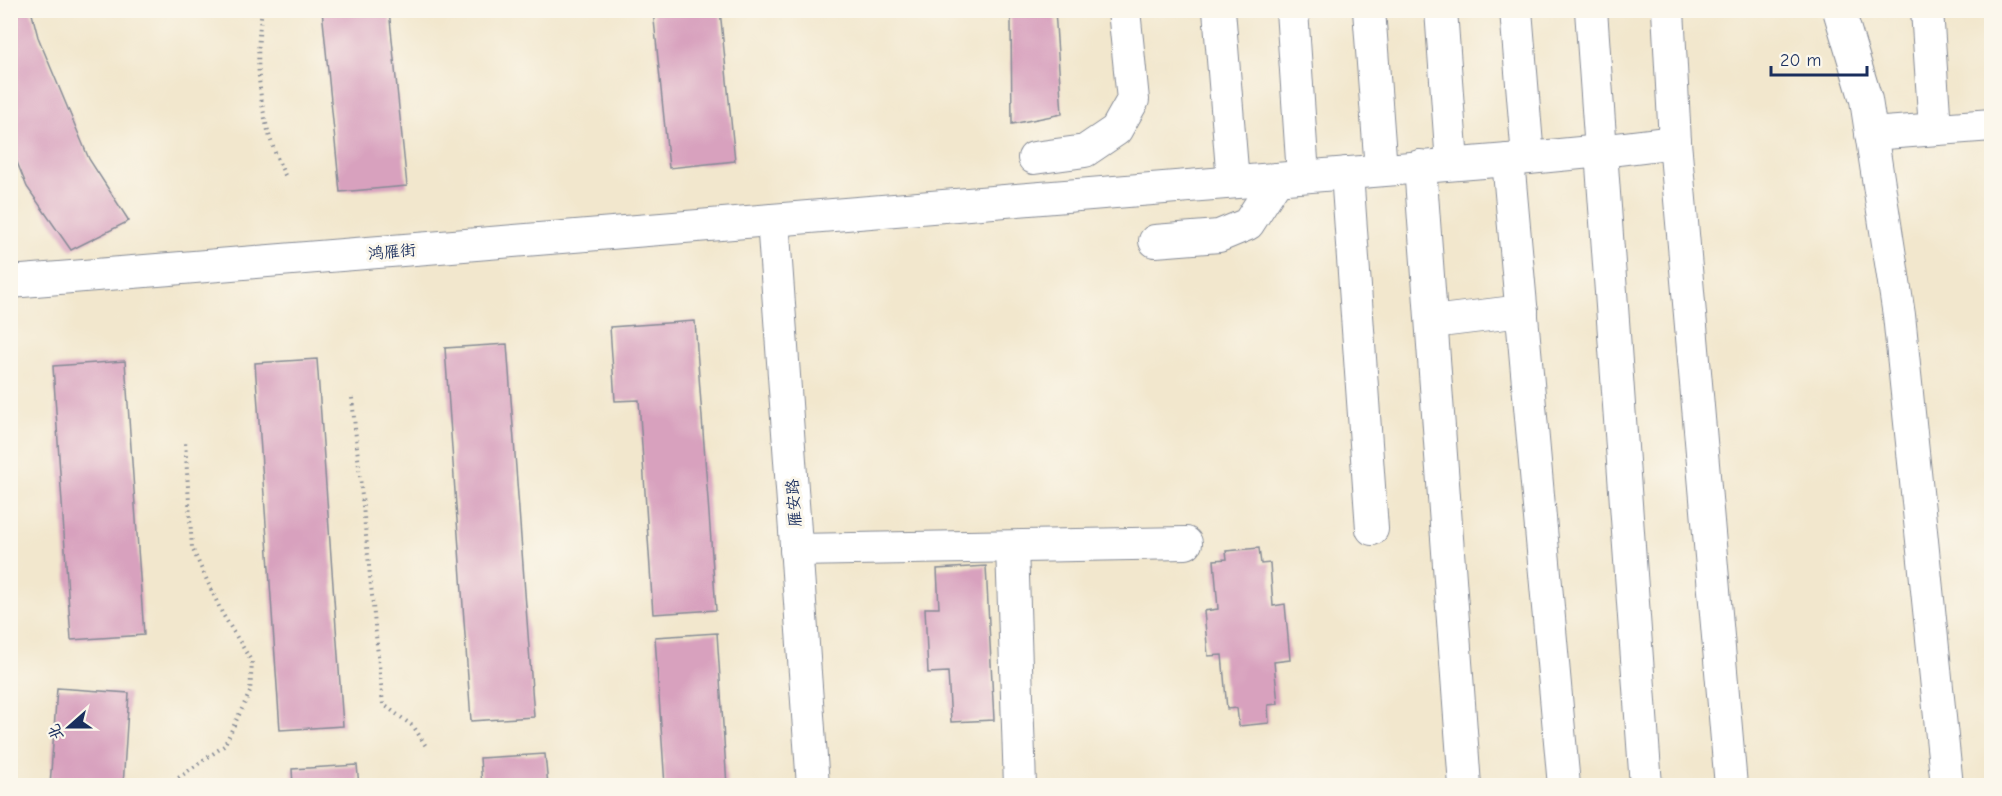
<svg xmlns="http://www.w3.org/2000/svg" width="2002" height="796" font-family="'Comic Neue','LXGW WenKai TC',sans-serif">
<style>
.building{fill:#d8a1be}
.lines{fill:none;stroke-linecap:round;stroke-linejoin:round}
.minor-casing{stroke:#868b96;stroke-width:34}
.path{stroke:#868b96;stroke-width:4;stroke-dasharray:1.5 4.5;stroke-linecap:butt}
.minor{stroke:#fff;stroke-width:32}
.labels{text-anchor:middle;stroke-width:6;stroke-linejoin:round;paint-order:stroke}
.street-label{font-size:16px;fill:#1b2f5e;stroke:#fbf7ec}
</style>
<rect width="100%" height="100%" fill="#fbf7ec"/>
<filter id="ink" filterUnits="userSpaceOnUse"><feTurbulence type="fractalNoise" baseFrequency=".0167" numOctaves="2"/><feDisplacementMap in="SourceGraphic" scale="12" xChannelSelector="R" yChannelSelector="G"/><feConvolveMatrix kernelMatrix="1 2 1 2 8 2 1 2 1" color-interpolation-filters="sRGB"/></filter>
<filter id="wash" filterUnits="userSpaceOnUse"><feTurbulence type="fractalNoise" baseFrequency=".008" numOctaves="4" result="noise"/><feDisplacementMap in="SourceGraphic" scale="24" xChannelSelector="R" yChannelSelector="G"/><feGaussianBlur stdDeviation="1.35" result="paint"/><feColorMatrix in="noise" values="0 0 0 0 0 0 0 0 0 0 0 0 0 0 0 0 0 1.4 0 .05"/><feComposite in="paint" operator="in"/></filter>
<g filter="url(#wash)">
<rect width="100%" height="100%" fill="#f2e7cd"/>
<g id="blocks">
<g class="building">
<polygon points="10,10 31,10 38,37 89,159 129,221 71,250 27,187 10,145"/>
<polygon points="322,10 389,10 407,186 340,192"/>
<polygon points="653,10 720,10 735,161 669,168"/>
<polygon points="1008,10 1055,10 1062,114 1012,124 1011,21"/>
<polygon points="695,321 716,610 653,614 639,400 615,401 610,327"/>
<polygon points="507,344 534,717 471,721 445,348"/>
<polygon points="317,359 343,726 280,730 255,363"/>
<polygon points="125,361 144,635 71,640 53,366"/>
<polygon points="1259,548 1261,564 1270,563 1273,606 1285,604 1290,660 1274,662 1278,704 1268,705 1269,723 1239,726 1237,708 1227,709 1222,655 1208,656 1204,611 1218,609 1214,560 1227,559 1226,551"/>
<polygon points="986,566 994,720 951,722 948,672 928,673 925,608 939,608 937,569"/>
<polygon points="717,633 727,786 665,786 655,637"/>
<polygon points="57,688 129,693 123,786 50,786"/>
<polygon points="545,754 548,786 482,786 480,758"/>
<polygon points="357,765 359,786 293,786 292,769"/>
</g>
</g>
</g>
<g filter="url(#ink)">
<use href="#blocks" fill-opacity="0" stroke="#868b96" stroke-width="1.5"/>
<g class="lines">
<g class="minor-casing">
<g id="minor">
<polyline points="1219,10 1233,182"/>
<polyline points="1292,10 1303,176"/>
<polyline points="1369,10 1381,170"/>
<polyline points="1441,10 1452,164"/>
<polyline points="1516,10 1528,158"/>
<polyline points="1591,10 1646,786"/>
<polyline points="1668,10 1675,142 1731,786"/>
<polyline points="1839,10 1866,100 1899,315 1947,786"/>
<polyline points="1927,10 1935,129"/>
<polyline points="1871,134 1992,125"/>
<polyline points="1034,158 1085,151 1116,130 1133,100 1124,10"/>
<polyline points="1508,160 1564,786"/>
<polyline points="1420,166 1465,786"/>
<polyline points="1347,173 1372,529"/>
<polyline points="773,220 813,786"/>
<polyline points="1155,241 1219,236 1248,224 1277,179"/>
<polyline points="10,282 1508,160 1601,151 1675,142"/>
<polyline points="1432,322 1522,311"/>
<polyline points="1012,547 1020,786"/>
<polyline points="796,550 1186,543"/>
</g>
</g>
<g class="path">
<path d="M 262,10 C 253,67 260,128 287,179"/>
<polyline points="352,398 383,704 414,727 427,748"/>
<polyline points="171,786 171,783 224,746 250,692 252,662 222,613 192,548 185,441"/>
</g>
<use href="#minor" class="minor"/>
</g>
</g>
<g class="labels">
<g class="street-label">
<text transform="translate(392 251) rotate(-5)" y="6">鸿雁街</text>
<text transform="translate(793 503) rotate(-94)" y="6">雁安路</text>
</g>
</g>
<rect width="2002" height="796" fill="none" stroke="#fbf7ec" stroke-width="36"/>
<g transform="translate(69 727) rotate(249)" stroke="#fbf7ec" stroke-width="4.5" paint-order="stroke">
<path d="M0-4.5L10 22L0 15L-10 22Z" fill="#1b2f5e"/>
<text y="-9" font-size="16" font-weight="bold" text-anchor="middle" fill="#1b2f5e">北</text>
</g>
<path d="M1771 66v9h96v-9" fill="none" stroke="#1b2f5e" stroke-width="3"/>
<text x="1780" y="66" font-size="18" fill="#1b2f5e" stroke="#fbf7ec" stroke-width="4.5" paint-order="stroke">20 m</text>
</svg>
